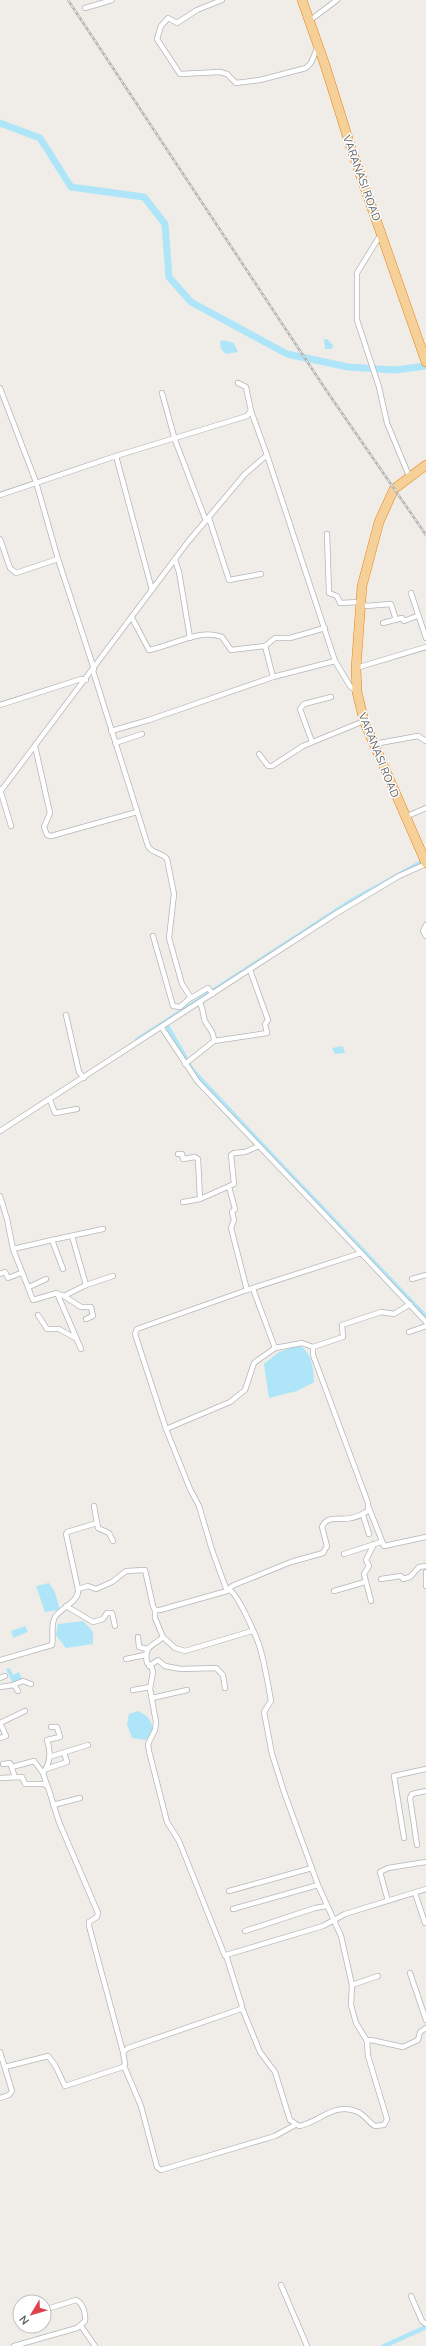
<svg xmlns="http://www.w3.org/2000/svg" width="426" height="2346" font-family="'Nunito Sans',sans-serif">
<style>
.water{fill:#afe5f9}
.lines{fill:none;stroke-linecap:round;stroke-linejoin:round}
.canal{stroke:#afe5f9;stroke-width:4.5}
.river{stroke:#afe5f9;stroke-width:7}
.street-casing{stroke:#b3b6b9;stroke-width:6}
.highway-casing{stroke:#e88210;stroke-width:10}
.street{stroke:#fff;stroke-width:4.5}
.highway{stroke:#f6d099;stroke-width:9}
.rail-casing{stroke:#b4b5b5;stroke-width:2.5}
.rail{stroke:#fff;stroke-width:1;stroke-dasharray:3;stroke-linecap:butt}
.labels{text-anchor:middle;stroke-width:3;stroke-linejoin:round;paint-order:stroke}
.street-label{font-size:11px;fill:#5f6467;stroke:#fff}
</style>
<rect width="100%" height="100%" fill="#f0ede8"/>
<g class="water">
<polygon points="324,339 327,339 333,345 332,349 325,349"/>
<polygon points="223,340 234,343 238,352 226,354 221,349 220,342"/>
<polygon points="343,1046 345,1053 335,1054 332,1048"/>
<path d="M 299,1345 C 312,1353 313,1367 314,1382 L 297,1391 L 269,1398 L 264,1364 L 279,1352 Z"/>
<polygon points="49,1583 55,1592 60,1610 45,1612 36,1586"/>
<polygon points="83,1621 93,1632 93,1644 66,1648 56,1635 58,1624"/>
<polygon points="25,1626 28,1632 13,1638 11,1631"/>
<polygon points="10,1668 13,1675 19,1672 23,1681 13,1684 6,1669"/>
<path d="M 138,1711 C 150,1717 152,1721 153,1734 L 145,1740 L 132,1738 L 127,1724 L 129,1714 Z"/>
</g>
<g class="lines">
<g class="canal">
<polyline points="165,1022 193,1071 283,1167"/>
<polyline points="137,1040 353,900 422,862"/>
<polyline points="286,1170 426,1317"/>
<polyline points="384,2346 426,2327"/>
</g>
<polyline class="river" points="0,123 40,138 71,187 144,197 165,224 169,277 191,302 287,354 348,367 395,370 426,366"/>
<g class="street-casing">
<g id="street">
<polyline points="222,0 197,10 177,23 168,18 161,26 157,39 180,74 220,72 227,74 236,83 260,80 306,68 311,63 318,46"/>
<polyline points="85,8 112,0"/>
<polyline points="309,21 337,0"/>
<polyline points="381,234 357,273 357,320 379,387 387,423 409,476"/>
<polyline points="238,383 246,387 251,411"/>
<polyline points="0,388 36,482 58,559 94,669"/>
<polyline points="162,393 175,440 206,521"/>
<polyline points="116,456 152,590"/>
<polyline points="0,495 116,456 247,416 251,411 267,455"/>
<polyline points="209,518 229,580 261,574"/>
<polyline points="327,534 329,593 337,596 340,603 359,602"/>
<polyline points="0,539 10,568 16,573 58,559"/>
<polyline points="175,560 179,572 190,638"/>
<polyline points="411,593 426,638"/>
<polyline points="361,602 366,606 391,604 396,620"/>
<path d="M 132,618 L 149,650 C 172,646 200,628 222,637 L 231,650 L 265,646 L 273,677"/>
<polyline points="383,623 402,618 404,621 417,616"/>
<polyline points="265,646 275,638 290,638 325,628"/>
<polyline points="356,668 426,647"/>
<path d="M 93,671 L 148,846 C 152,854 162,852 167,859 L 174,894 L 169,938 L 182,984 L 191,998 L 208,988 L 213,994"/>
<polyline points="0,705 81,679 86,680"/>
<polyline points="111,731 149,720 273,677 335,661"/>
<polyline points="312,742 300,709 304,704 331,697"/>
<polyline points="115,743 142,734"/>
<polyline points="374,744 418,736 426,741"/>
<polyline points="35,746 50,813 44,827 47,835 51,836 137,812"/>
<polyline points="259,754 268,766 272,766 303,746 364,721"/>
<polyline points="0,789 11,826"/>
<polyline points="0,792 187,543 245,474 267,455 335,661 350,686 357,692"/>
<polyline points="405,817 426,808"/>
<polyline points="426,925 423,931 426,936"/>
<polyline points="153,936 173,1006 180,1007 190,998"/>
<polyline points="66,1015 79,1072 84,1078"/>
<polyline points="162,1028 198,1082 259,1146"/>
<polyline points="214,1041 267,1033 265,1024 268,1020 250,970"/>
<path d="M 185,1064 L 214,1041 C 214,1029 206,1027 204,1018 C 203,1012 203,1009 200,1003"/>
<polyline points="50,1100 55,1113 77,1109"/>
<polyline points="0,1131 337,913 399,876 426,864"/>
<polyline points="178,1154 182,1154 183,1159 195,1157 198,1159 200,1199"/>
<polyline points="229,1187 235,1209 232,1212 234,1220 231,1228 247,1290"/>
<polyline points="0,1196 7,1219 13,1249 33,1300 57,1293 81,1349"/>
<polyline points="183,1202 200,1199 234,1184 231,1155 234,1153 245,1152 259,1146 361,1253"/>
<polyline points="72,1236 86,1285"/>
<polyline points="52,1240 103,1229"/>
<polyline points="13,1249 52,1240 63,1269"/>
<polyline points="0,1274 5,1272 8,1278 21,1273"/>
<polyline points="412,1279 426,1275"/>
<polyline points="29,1287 46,1279"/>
<polyline points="253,1289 275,1348 302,1343 313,1347"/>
<polyline points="58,1294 64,1296 86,1285 113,1276"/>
<polyline points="64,1296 81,1307 91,1307 93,1316 86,1319"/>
<polyline points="38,1315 47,1329 59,1329 77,1339"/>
<polyline points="409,1332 426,1326"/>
<polyline points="166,1429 230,1402 245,1390 254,1363 275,1348"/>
<polyline points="94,1506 98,1528 109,1533 113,1541"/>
<polyline points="369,1508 384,1546 426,1537"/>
<polyline points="363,1515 369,1534"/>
<polyline points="97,1523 67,1532 66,1534 78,1589 88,1586 96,1589 112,1582 126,1571 145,1570 153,1606 155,1610 160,1610 227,1591 212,1550 199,1506 190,1489 166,1429 135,1334 137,1329 247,1290 361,1253 426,1322"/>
<polyline points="344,1554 381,1542"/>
<polyline points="426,1572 426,1586"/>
<polyline points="381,1579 401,1576 403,1579 410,1577 419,1567 426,1566"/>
<polyline points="334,1591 365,1582"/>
<polyline points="371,1601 364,1574 369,1566 366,1560 374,1544"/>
<polyline points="66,1606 93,1622 103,1619 107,1613 112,1613 115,1626"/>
<path d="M 155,1610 L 155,1618 L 163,1637 C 151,1648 144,1645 147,1663 L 151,1666 L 153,1672 L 150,1689 L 156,1722 L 155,1730 L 148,1744 L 149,1751 L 167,1822 L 179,1841 L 225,1956"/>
<polyline points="138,1637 139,1647 147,1649"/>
<polyline points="163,1637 175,1648 185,1651 252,1631"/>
<polyline points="126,1659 145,1655"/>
<path d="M 0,1660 L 52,1645 C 54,1636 50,1626 55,1617 C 62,1607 80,1601 78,1589"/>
<polyline points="149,1666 158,1660 165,1666 181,1669 216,1668 223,1675 225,1688"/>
<polyline points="0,1678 5,1676"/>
<polyline points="13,1685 23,1681 31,1684"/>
<polyline points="0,1687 14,1685 18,1691"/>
<polyline points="133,1690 150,1687"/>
<polyline points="152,1698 187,1690"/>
<polyline points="0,1723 25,1711"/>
<polyline points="0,1723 6,1736 0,1738"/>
<polyline points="49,1757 88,1745"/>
<polyline points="3,1764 10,1763 15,1777"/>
<polyline points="12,1767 34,1761 43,1773"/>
<polyline points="46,1769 67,1762 64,1753"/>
<polyline points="0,1778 22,1777 25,1784 44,1784 48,1787 59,1822 98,1913 97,1917 89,1922 89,1926 123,2052"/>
<path d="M 47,1785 L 43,1773 C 51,1762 51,1752 47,1740 L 60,1737 L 57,1727 L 51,1727"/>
<polyline points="53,1805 80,1798"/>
<polyline points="404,1838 394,1776 426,1769"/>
<polyline points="417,1845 410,1798 412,1794 426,1791"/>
<polyline points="229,1891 312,1868"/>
<polyline points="415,1893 425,1923"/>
<polyline points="388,1901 380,1872 388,1868 426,1862"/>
<polyline points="233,1909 318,1885"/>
<polyline points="245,1931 315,1908 327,1906"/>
<polyline points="410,1973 426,2020"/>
<path d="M 378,1976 L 352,1985 L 341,1936 L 318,1885 L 284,1792 L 272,1754 L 264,1712 L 271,1701 C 268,1684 265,1665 260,1648 C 257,1638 237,1591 228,1589 L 234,1585 L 291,1562 L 323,1553 L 327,1546 L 322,1527 C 327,1514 341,1521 351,1518 C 359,1517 362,1514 368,1511 L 368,1503 L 313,1355 L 313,1347 L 343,1337 L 342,1325 L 381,1312 L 394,1314 L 410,1304"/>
<polyline points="352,1985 351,2005 356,2023 367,2041"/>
<path d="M 242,2008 L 260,2052 L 275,2072 L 290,2120 L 299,2126 C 318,2123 335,2101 358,2112 C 365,2115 369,2123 375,2126 L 384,2125 L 387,2119 L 368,2056 L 367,2041 L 371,2040 L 403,2047 L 418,2040 L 420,2032 L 426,2028"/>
<polyline points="0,2052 12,2091 9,2095 0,2098"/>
<polyline points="124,2066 141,2106 157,2167 161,2170 275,2136 295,2125"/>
<polyline points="5,2067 48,2056 55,2065 65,2086 123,2067 125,2064 123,2052 128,2048 241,2009 242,2006 226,1955 323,1926 345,1914 426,1889"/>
<polyline points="281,2285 307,2346"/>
<polyline points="411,2296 422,2321 426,2324"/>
<polyline points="81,2326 95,2346"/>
<path d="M 14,2346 L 77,2328 L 85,2321 C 86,2314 83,2303 76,2300 L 44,2310"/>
</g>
</g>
<g class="highway-casing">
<g id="highway">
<polyline points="302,0 325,65 351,148 426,362"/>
<polyline points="426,465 394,489 379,522 362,586 356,668 357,692 364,721 426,863"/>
</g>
</g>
<use href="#street" class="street"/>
<use href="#highway" class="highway"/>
<g class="rail-casing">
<polyline id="rail" points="68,0 326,390 426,535"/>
</g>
<use href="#rail" class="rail"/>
</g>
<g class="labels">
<g class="street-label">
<text transform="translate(362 178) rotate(70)" y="4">VARANASI ROAD</text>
<text transform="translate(379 755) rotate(68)" y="4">VARANASI ROAD</text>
</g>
</g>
<g transform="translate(32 2314) rotate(232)"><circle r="19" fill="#ffffff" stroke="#bfc1c2"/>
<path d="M0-3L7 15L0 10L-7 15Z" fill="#de404d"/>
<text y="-6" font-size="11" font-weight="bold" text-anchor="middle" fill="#5f6467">N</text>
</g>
</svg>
